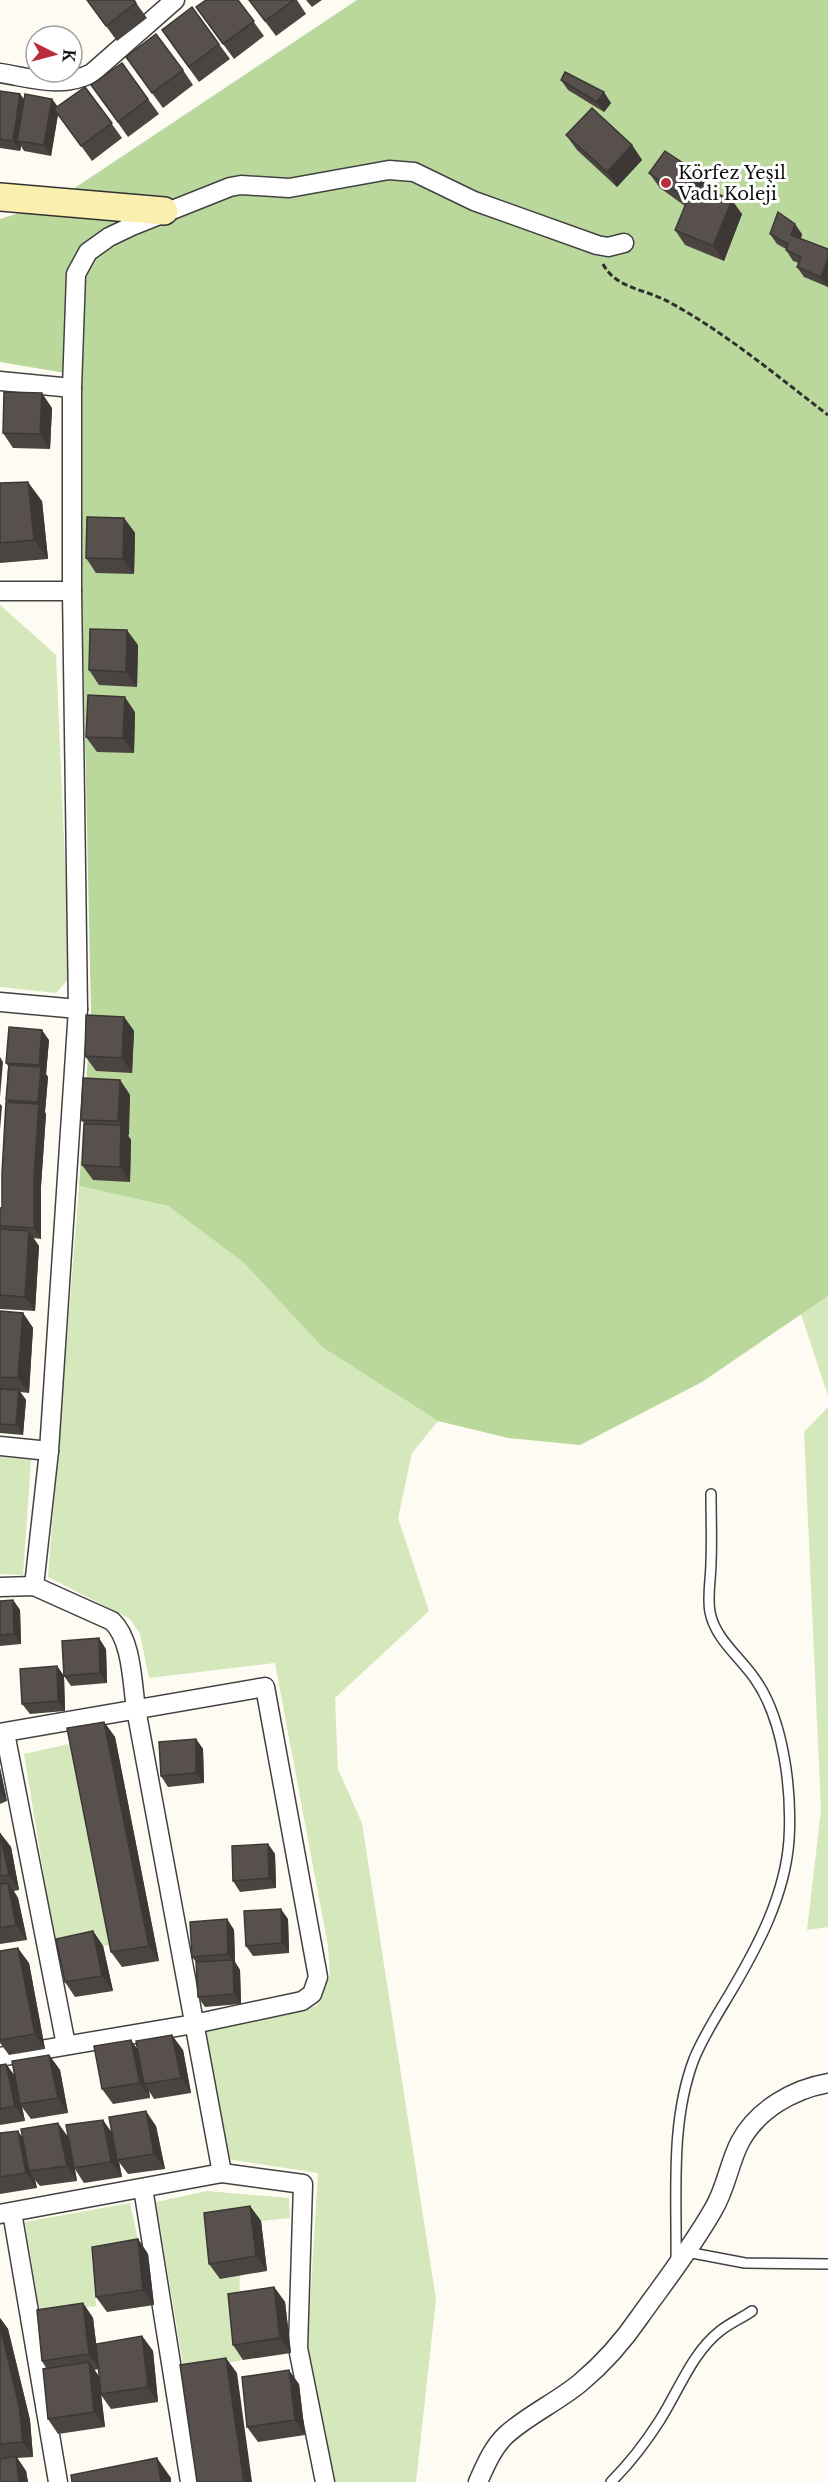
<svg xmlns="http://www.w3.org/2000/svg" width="828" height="2482" font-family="'Libre Baskerville',serif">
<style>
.green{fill:#d5e8bc}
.forest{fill:#bad89c}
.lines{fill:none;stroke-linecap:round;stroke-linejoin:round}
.service-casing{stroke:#424242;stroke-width:12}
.minor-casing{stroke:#424242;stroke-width:21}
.secondary-casing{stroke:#313131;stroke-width:30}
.path{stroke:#313131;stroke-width:3;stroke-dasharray:6 3;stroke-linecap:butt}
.service{stroke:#fff;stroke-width:9}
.minor{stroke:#fff;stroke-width:18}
.secondary{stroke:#fbefb0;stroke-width:27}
.wall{fill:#4b4541;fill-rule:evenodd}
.shaded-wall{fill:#3d3835}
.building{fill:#57504c;stroke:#3d3835;stroke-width:1.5}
.poi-dot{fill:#b92d3b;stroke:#fff;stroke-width:2}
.labels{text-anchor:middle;stroke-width:6;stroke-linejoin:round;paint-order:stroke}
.poi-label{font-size:18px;fill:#0f0f0f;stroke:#fff;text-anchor:start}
</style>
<rect width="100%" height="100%" fill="#fefbf2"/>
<g class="green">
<polygon points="0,605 56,655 70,977 56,993 0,987"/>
<polygon points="79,1186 168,1206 244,1263 322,1347 438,1421 412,1453 398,1518 429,1611 335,1698 338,1769 362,1823 436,2299 416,2482 332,2482 307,2353 318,2173 227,2159 200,2031 317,2006 330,1976 328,1946 275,1663 149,1678 140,1634 130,1619 48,1577"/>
<polygon points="828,1296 828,1396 801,1314"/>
<polygon points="828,1407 828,1927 807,1930 821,1810 804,1432"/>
<polygon points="0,1457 31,1460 23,1575 0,1574"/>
<polygon points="78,1742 118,1943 57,1956 24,1754"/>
<polygon points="207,2191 289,2198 290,2218 261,2221 220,2278 240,2275 239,2309 243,2360 184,2371 156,2202"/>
<polygon points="130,2203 140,2249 92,2259 96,2306 40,2314 25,2222"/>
</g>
<polygon class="forest" points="357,0 828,0 828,1296 702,1382 580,1445 508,1438 438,1421 322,1347 244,1263 168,1206 79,1186 91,1012 77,375 0,362 0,219 52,203"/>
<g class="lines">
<g class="service-casing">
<g id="service">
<polyline points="687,2252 745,2263 828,2264"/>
<path d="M 676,2260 C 677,2193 670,2122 694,2059 C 703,2037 717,2015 729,1995 C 757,1948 785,1896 789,1840 C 792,1791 784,1720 755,1679 C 740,1657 715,1639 710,1612 C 707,1597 711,1578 711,1562 C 712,1540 711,1517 711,1494"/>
<path d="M 611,2482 C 630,2463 646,2442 660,2420 C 679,2390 692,2353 720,2331 C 730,2323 742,2318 752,2311"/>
</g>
</g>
<g class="minor-casing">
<g id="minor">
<path d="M 0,73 C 32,78 62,89 92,73 L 175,0"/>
<polyline points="0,381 72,388 72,591 78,1009 49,1451 34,1586"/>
<polyline points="72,388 76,274 88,252 109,237 132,226 230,187 241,185 289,188 389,170 414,172 474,201 597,245 608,247 624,243"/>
<polyline points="0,591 72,591"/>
<polyline points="0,1002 78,1009"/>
<polyline points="0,1446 49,1451"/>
<path d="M 0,1587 L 34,1586 L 112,1621 C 132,1640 132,1682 136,1709 L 222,2173"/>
<polyline points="0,1733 265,1687 318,1977 312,1994 302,2001 194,2024 0,2057"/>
<polyline points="5,1733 66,2045"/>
<polyline points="143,2188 190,2482"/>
<polyline points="12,2212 58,2482"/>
<polyline points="0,2214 222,2173 303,2184 298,2348 325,2482"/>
<path d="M 478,2482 C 485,2466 493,2447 506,2435 C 528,2415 557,2402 580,2383 C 604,2363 624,2340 641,2315 C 666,2280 692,2247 713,2210 C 726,2189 729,2163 740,2142 C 757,2110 793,2089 828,2083"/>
</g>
</g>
<g class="secondary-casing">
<polyline id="secondary" points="0,197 164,211"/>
</g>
<path class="path" d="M 603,264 C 616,289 646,289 669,302 C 726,333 777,376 828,415"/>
<use href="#service" class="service"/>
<use href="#minor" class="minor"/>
<use href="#secondary" class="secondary"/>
</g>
<g class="wall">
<polygon points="87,0 134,0 147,18 117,41"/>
<polygon points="238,0 264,36 234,59 207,22"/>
<polygon points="249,0 297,0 306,14 276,36"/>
<polygon points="306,0 322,0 312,7"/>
<polygon points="219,44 230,59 199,82 172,45"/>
<polygon points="126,57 183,70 193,85 163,108"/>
<polygon points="122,63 159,114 128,137 102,100"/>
<polygon points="561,80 611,103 604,112 568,90"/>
<polygon points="85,87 122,138 92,161 58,114 51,156 24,151 21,146 20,151 0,148 0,91 24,100 52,99 58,107"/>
<polygon points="566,135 632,145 642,160 617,187 577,150"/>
<polygon points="649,173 698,173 708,188 708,190 742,214 724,261 685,245 675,230 685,206 660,188"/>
<polygon points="770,234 802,234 801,239 828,249 828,287 804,277 797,267 799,263 793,261 786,250 786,249 777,244"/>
<polygon points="52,408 50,449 13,448 3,433"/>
<polygon points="0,483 42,501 48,559 0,563"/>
<polygon points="124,518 135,533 134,574 96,573 86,558"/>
<polygon points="138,645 137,687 99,685 89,670"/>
<polygon points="135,712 134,753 97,752 86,737"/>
<polygon points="124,1017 134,1031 132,1073 96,1071 85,1056"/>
<polygon points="49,1040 46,1074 48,1077 45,1112 46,1114 41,1186 41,1239 33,1238 39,1246 35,1311 0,1309 0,1208 2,1208 7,1102 6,1100 8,1066 6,1063"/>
<polygon points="120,1080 130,1095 128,1136 131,1140 130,1182 93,1180 82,1165 85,1124 81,1120"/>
<polygon points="0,1311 23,1313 33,1328 29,1393 20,1392 26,1400 23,1435 0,1433"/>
<polygon points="13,1600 20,1610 21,1644 0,1646 0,1601"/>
<polygon points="106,1649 107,1683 71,1686 64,1676"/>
<polygon points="57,1666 64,1676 65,1711 30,1714 22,1704"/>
<polygon points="104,1722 115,1737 159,1961 122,1967 111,1952"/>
<polygon points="196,1739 203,1749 204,1783 168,1787 161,1776"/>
<polygon points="0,1768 7,1801 0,1804"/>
<polygon points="0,1833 11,1847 19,1890 14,1891 18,1898 27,1940 0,1944"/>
<polygon points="268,1844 275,1854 276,1888 240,1892 233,1881"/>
<polygon points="227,1919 234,1930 235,1962 240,1970 241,2004 205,2007 198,1997 196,1962 192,1957"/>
<polygon points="288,1919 289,1953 253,1956 246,1946"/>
<polygon points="93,1931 103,1946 113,1991 75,1997 65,1982"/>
<polygon points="0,1951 29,1963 45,2049 9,2055 0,2043"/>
<polygon points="137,2049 183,2050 191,2093 154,2099 149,2091 150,2098 113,2104 102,2089"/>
<polygon points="49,2055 60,2070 68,2113 31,2119 22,2107 25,2121 0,2125 0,2065 6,2064 15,2076"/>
<polygon points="156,2126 165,2169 128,2174 119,2162 122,2177 84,2183 75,2169 77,2181 40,2186 35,2180 37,2188 0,2194 0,2133 23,2138 68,2138"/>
<polygon points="250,2206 261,2221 267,2271 220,2279 209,2264"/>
<polygon points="138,2239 148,2254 154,2305 107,2312 96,2297"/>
<polygon points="274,2287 285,2302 291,2353 243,2360 233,2345"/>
<path d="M 83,2303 L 93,2318 L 97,2350 L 142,2336 L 153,2351 L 158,2402 L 111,2409 L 101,2395 L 105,2427 L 58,2434 L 48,2419 L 46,2368 L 42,2361 ZM 99,2369 L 100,2382 L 94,2370 Z"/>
<polygon points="0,2318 8,2329 30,2420 33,2457 17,2458 26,2471 28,2482 0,2482"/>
<polygon points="299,2384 305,2435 258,2442 247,2427"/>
</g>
<g class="shaded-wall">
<polygon points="604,92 611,103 604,112 597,102"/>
<polygon points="20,94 28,104 17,141 21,146 20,151 13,141"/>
<polygon points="52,99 59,109 51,156 44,145"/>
<polygon points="632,145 642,160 617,187 607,172"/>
<polygon points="698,173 708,188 693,211 682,196"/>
<polygon points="732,200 742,214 724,261 713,246"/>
<polygon points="795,224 802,234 799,245 791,235"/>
<polygon points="828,259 828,287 821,277"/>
<polygon points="42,393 52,408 50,449 40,434"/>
<polygon points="28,482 42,501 48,559 34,540"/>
<polygon points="124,518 135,533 134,574 123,559"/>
<polygon points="127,630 138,645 137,687 126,672"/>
<polygon points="125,697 135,712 134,753 123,738"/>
<polygon points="124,1017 134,1031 132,1073 122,1058"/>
<polygon points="42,1030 49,1040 46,1074 48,1077 45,1112 38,1102 41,1068 39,1065"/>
<polygon points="0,1057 3,1062 0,1097"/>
<polygon points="120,1080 130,1095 129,1136 118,1121"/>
<polygon points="0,1104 2,1106 0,1130"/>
<polygon points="39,1104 46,1114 41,1186 41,1239 34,1228 34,1175"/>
<polygon points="121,1125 131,1140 130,1182 120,1167"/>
<polygon points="29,1231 39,1246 35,1311 25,1297"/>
<polygon points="23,1313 33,1328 29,1393 18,1378"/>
<polygon points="19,1390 26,1400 23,1435 16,1425"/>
<polygon points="13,1600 20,1610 21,1644 14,1634"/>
<polygon points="99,1638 106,1649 107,1683 100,1673"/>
<polygon points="57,1666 64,1676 65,1711 58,1701"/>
<polygon points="104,1722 115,1737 159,1961 149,1946"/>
<polygon points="196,1739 203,1749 204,1783 196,1773"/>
<polygon points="0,1768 7,1801 0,1792"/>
<polygon points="0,1833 11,1847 19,1890 9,1875"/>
<polygon points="268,1844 275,1854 276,1888 269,1878"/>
<polygon points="8,1883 18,1898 27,1940 16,1925"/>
<polygon points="281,1909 288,1919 289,1953 282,1943"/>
<polygon points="227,1919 234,1930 235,1962 240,1970 241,2004 234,1994 233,1961 228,1954"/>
<polygon points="93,1931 103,1946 113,1991 102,1976"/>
<polygon points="18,1948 29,1963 45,2049 35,2034"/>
<polygon points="172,2035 183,2050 191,2093 181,2078"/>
<polygon points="131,2040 142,2055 144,2084 149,2091 150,2098 140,2083"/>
<polygon points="49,2055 60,2070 68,2113 58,2098"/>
<polygon points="6,2064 17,2079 20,2104 22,2107 25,2121 15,2106"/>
<polygon points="146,2111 156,2126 165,2169 154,2154"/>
<polygon points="103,2120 113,2134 117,2160 119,2162 122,2177 111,2162"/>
<polygon points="58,2123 69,2138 77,2181 67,2166"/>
<polygon points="18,2131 28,2145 29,2171 35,2180 37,2188 26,2173"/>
<polygon points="250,2206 261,2221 267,2271 256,2256"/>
<polygon points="138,2239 148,2254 154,2305 143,2290"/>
<polygon points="274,2287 285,2302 291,2353 280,2338"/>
<polygon points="83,2303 93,2318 99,2369 89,2354"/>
<polygon points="0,2318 8,2329 30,2420 33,2457 23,2442 0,2326"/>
<polygon points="142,2336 153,2351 158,2402 148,2387"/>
<polygon points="226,2358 237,2373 252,2482 244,2482"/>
<polygon points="89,2362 99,2376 105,2427 94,2412"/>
<polygon points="289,2370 299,2384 305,2435 295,2420"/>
<polygon points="16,2456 26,2471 28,2482 19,2482"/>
<polygon points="157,2458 171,2478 171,2482 161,2482"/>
</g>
<g class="building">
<polygon points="87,0 134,0 136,3 106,26"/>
<polygon points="206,0 238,0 254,21 223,44 196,7"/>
<polygon points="249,0 294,0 265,21"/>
<polygon points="192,7 219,44 189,67 162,30"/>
<polygon points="156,34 183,70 152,93 126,57"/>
<polygon points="122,63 148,99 118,122 91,85"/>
<polygon points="565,72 604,92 597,102 561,80"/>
<polygon points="85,87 112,123 81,146 54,109"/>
<polygon points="0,91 20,94 13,141 0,139"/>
<polygon points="25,94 52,99 44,145 17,141"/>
<polygon points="592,108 632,145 607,172 566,135"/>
<polygon points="665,151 698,173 682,196 649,173"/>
<polygon points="694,184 732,200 713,246 675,230"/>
<polygon points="778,212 795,224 791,235 828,249 828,259 821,277 797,267 801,257 786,250 788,244 770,234"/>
<polygon points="4,392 42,393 40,434 3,433"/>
<polygon points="28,482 34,540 0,543 0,483"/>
<polygon points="87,517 124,518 123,559 86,558"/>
<polygon points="90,629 127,630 126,672 89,670"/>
<polygon points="88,695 125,697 123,738 86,737"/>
<polygon points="86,1015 124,1017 122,1058 85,1056"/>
<polygon points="9,1027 42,1030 39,1065 6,1063"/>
<polygon points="9,1065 41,1067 38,1102 6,1100"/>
<polygon points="83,1078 120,1080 118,1121 81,1120"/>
<polygon points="6,1102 39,1104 34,1175 34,1228 0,1226 0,1208 2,1208 2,1173"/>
<polygon points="84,1124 121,1125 120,1167 82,1165"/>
<polygon points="0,1229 29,1231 25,1297 0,1295"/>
<polygon points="0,1311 23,1313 18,1378 0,1377"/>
<polygon points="0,1389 19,1390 16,1425 0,1424"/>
<polygon points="13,1600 14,1634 0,1635 0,1601"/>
<polygon points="99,1638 100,1673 64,1676 62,1641"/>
<polygon points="57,1666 58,1701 22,1704 20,1669"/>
<polygon points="104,1722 149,1946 111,1952 67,1728"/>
<polygon points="196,1739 196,1773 161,1776 159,1742"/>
<polygon points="0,1833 9,1875 0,1876"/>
<polygon points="268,1844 269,1878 233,1881 232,1846"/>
<polygon points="8,1883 16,1925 0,1928 0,1884"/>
<polygon points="281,1909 282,1943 246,1946 244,1911"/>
<polygon points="227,1919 228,1954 192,1957 190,1922"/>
<polygon points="93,1931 102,1976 65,1982 56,1939"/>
<polygon points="18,1948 35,2034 0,2040 0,1951"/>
<polygon points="233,1960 234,1994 198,1997 196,1962"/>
<polygon points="172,2035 181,2078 144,2084 136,2041"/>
<polygon points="131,2040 140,2083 102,2089 94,2046"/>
<polygon points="49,2055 58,2098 20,2104 12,2061"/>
<polygon points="6,2064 15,2106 0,2109 0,2065"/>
<polygon points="146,2111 154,2154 117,2160 109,2117"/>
<polygon points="103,2120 111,2162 74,2168 66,2125"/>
<polygon points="58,2123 67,2166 29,2171 21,2129"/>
<polygon points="18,2131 26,2173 0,2177 0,2133"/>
<polygon points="250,2206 256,2256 209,2264 204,2213"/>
<polygon points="138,2239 143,2290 96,2297 92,2247"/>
<polygon points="274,2287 280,2338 233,2345 228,2294"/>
<polygon points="83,2303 89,2354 42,2361 37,2310"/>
<polygon points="0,2326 19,2405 23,2442 0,2444"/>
<polygon points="142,2336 148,2387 101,2394 96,2344"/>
<polygon points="226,2358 244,2482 197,2482 180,2365"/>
<polygon points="89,2362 94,2412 48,2419 43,2369"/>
<polygon points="289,2370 295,2420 247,2427 242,2377"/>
<polygon points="16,2456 19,2482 0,2482 0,2459"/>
<polygon points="157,2458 161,2482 72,2482 71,2475"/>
</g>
<circle class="poi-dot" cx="666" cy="183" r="6"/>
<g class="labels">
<g class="poi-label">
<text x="678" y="179">Körfez Yeşil<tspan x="678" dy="21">Vadi Koleji</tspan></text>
</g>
</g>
<g transform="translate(54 54) rotate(96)"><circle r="28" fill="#ffffff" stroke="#9f9f9f" stroke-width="1.5"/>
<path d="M0-4.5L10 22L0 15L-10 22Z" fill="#b92d3b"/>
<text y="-9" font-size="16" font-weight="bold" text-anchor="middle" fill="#0f0f0f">K</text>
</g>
</svg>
